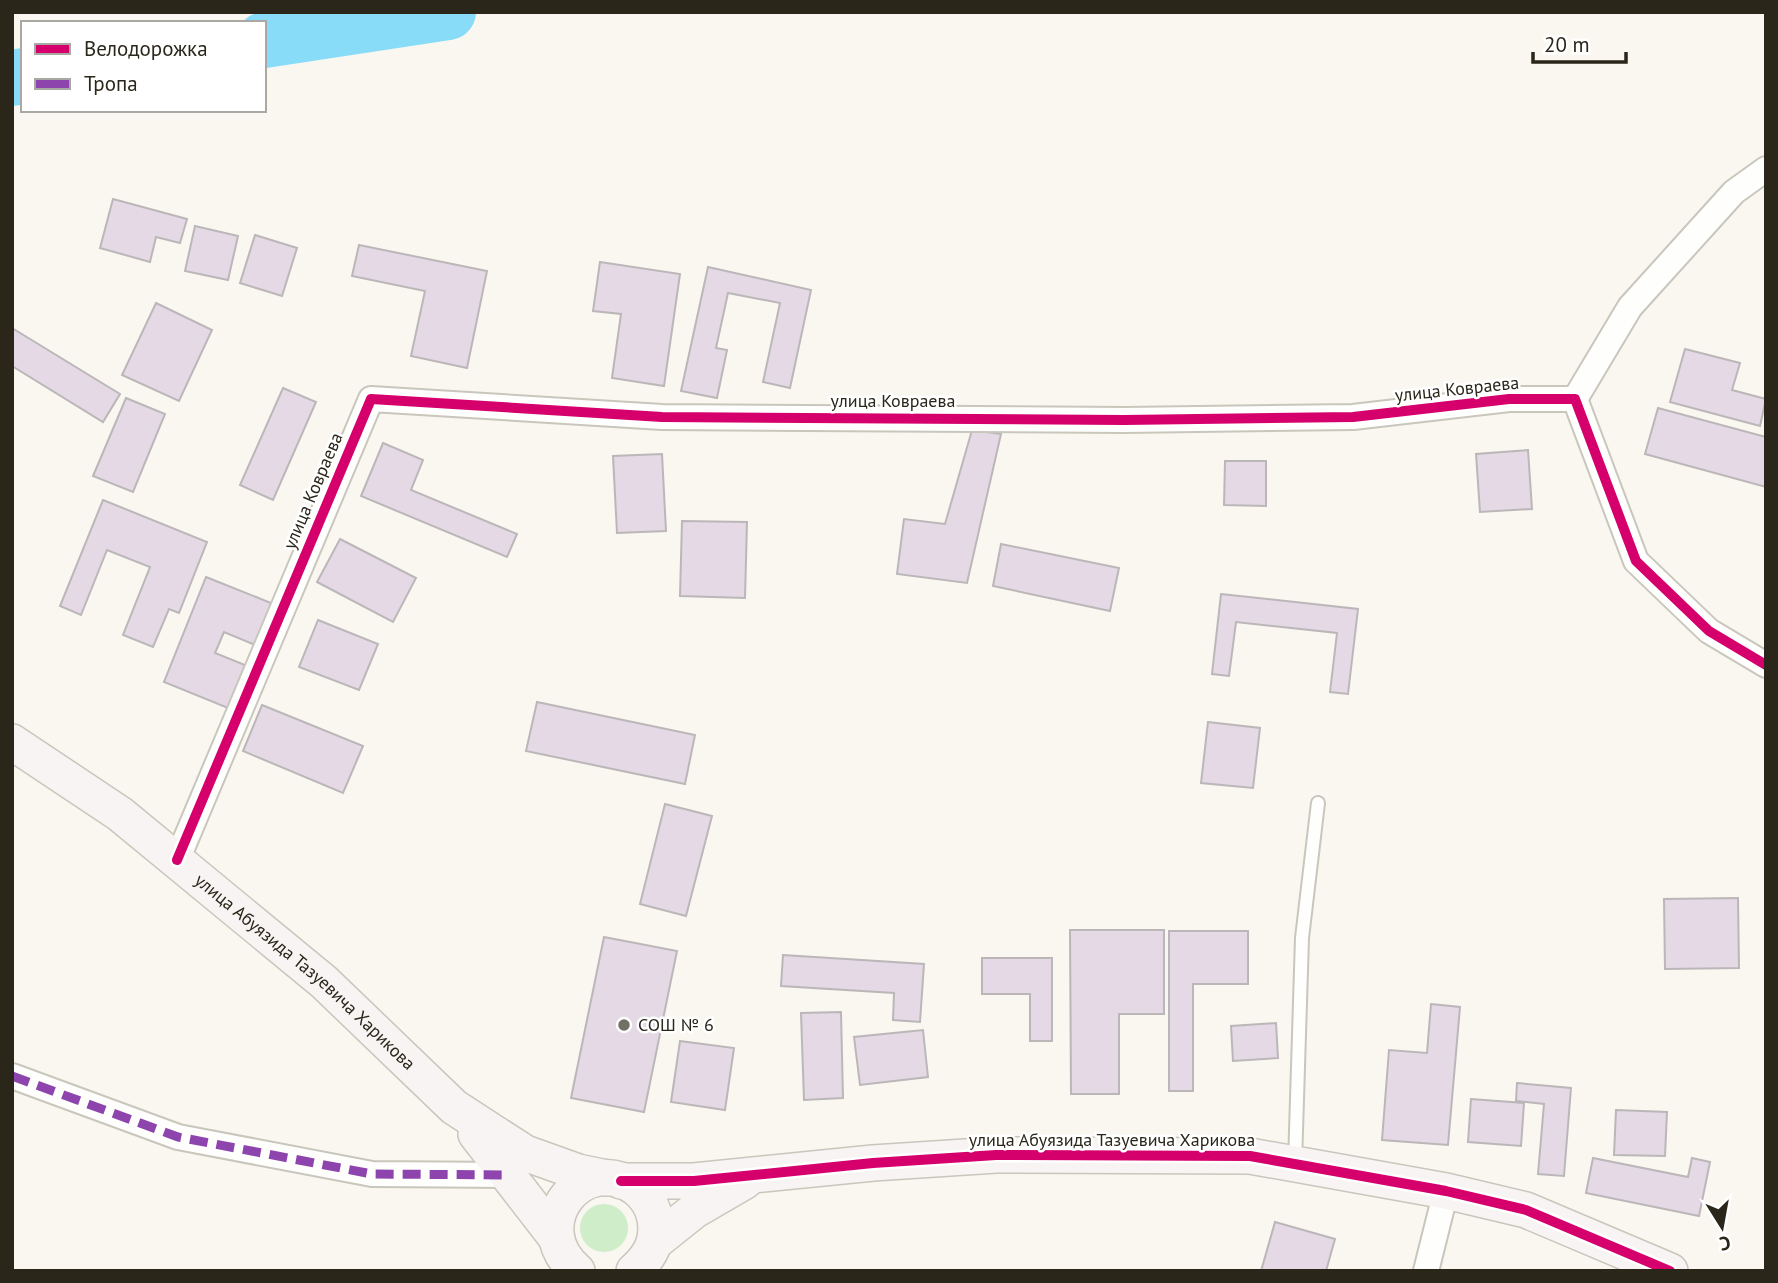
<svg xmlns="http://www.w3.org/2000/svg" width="1778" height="1283" font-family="'PT Sans',sans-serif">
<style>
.green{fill:#ceedc8}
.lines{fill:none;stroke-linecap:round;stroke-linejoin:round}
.river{stroke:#88dcf8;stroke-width:56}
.building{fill:#e4d9e5;stroke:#bbb7b9;stroke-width:2}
.lane-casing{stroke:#c9c6bc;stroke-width:16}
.street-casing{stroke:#c9c6bc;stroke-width:28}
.secondary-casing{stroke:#c9c6bc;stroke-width:38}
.lane{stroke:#fefefd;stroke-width:12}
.street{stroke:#fefefd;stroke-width:24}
.secondary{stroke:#f7f4f3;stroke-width:35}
.quiet{stroke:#8e44ad;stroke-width:9;stroke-dasharray:18 9;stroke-linecap:butt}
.cycleway-casing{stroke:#fff;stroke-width:15}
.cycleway{stroke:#d6006c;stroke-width:10}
.poi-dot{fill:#726f65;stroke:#fff;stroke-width:2.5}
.labels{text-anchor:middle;stroke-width:5;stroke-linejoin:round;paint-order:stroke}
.street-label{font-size:18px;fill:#2a261a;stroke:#fff}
.poi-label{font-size:18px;fill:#2a261a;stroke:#fff;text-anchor:start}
</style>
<rect width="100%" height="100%" fill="#f9f7f0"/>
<circle class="green" cx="604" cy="1228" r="24"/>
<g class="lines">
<g class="river">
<polyline points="264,40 448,12"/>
<polyline points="12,78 23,76"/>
</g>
</g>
<g class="building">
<polygon points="113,199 187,219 180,243 156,237 150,262 100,248"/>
<polygon points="195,226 238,236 228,280 185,271"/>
<polygon points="255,235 297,248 282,296 240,283"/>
<polygon points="359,245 487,271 467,368 411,356 425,291 352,276"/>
<polygon points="600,262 680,274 664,386 612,378 621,314 593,311"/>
<polygon points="708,267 811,290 790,388 763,382 780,303 728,293 716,348 727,350 717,398 681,391"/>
<polygon points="156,303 212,330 179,401 122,375"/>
<polygon points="12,328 120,394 103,422 12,366"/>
<polygon points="1685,349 1740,363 1732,390 1766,399 1760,426 1670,402"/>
<polygon points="283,388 316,402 273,500 240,485"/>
<polygon points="126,398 165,414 133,492 93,476"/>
<polygon points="1658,408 1766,437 1766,487 1645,454"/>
<polygon points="972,430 1001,434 967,583 897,574 904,519 945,524"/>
<polygon points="383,443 423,460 411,490 517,534 507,557 361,496"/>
<polygon points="1528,450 1532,509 1480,512 1476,454"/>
<polygon points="662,454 666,531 617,533 613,456"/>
<polygon points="1225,461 1266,461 1266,506 1224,505"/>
<polygon points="103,500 207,542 179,613 169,609 153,647 123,635 150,567 107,550 81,615 60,606"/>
<polygon points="682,521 747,522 745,598 680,596"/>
<polygon points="340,539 416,578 393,622 317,582"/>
<polygon points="1001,544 1119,568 1110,611 993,586"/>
<polygon points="206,577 271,603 255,645 224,632 215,653 245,665 228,708 164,682"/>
<polygon points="1221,594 1358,609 1348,694 1330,692 1337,633 1236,622 1229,676 1212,674"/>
<polygon points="318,620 378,644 359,690 299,667"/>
<polygon points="537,702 695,735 685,784 526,751"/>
<polygon points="262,705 363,746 343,793 243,751"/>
<polygon points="1208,722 1260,728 1253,788 1201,783"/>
<polygon points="665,804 712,816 686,916 640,904"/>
<polygon points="1738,898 1739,968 1665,969 1664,899"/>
<polygon points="1070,930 1164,930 1164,1014 1119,1014 1119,1094 1071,1094"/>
<polygon points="1169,931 1248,931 1248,984 1193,984 1193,1091 1169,1091"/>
<polygon points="604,937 677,951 644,1112 571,1098"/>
<polygon points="783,955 924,964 920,1022 893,1020 894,993 781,986"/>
<polygon points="982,958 1052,958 1052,1041 1030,1041 1030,994 982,994"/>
<polygon points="1431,1004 1460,1007 1448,1145 1382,1140 1389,1050 1427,1053"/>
<polygon points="841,1012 843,1098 804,1100 801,1013"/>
<polygon points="1276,1023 1278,1058 1233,1061 1231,1026"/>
<polygon points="923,1030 928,1077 860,1085 854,1037"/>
<polygon points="680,1041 734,1048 725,1110 671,1102"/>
<polygon points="1517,1083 1571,1088 1564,1176 1538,1174 1544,1104 1516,1101"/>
<polygon points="1471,1099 1524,1103 1521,1146 1468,1142"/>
<polygon points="1616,1110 1667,1112 1665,1156 1614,1155"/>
<polygon points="1593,1158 1688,1177 1692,1158 1710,1162 1699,1216 1586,1193"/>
<polygon points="1275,1222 1335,1239 1326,1271 1261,1271"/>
</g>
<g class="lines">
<g class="lane-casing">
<polyline id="lane" points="1295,1163 1302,938 1318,803"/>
</g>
<g class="street-casing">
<g id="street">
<polyline points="1575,399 1630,307 1734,192 1766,169"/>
<polyline points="177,860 371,399 662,417 1124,420 1353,417 1509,399 1575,399 1636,561 1709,631 1766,665"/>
<polyline points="12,1076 178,1137 372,1174 510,1175"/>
<polyline points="1426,1271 1446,1191"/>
</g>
</g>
<g class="secondary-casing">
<g id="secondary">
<path id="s1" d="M 12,742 L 120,814 L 324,982 L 454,1107 L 525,1153 L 578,1172 L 607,1178"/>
<polyline points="476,1134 555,1236"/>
<polyline points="621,1181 694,1181 873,1163 996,1155 1250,1156 1446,1191 1526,1210 1670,1271"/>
<polyline points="655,1242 695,1210 745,1181"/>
<path d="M 577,1271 C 523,1225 583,1150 636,1188 C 646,1196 653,1207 655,1219 C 659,1241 650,1257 634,1271"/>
</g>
</g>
<use href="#lane" class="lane"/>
<use href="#street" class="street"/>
<use href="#secondary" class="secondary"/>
<polyline class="quiet" points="12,1076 178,1137 372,1174 510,1175"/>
<g class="cycleway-casing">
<g id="cycleway">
<polyline points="177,860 371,399 662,417 1124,420 1353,417 1509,399 1575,399 1636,561 1709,631 1766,665"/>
<polyline points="621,1181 694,1181 873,1163 996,1155 1250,1156 1446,1191 1526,1210 1670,1271"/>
</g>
</g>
<use href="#cycleway" class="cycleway"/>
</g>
<circle class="poi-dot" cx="624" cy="1025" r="7"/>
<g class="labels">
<g class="street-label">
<text transform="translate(1457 389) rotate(-6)" y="6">улица Ковраева</text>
<text x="893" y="407">улица Ковраева</text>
<text transform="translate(313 491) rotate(-67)" y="6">улица Ковраева</text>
<text dy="6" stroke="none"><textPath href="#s1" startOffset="373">улица Абуязида Тазуевича Харикова</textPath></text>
<text x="1112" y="1146">улица Абуязида Тазуевича Харикова</text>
</g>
<g class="poi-label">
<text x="638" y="1031">СОШ № 6</text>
</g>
</g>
<rect width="1778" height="1283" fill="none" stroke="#2a261a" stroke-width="28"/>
<rect x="21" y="21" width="245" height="91" fill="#ffffff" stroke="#aaa8a3" stroke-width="2"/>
<rect x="35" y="44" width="35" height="10" fill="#d6006c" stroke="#aaa8a3" stroke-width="2"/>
<text x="84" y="56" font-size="21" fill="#2a261a">Велодорожка</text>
<rect x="35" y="79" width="35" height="10" fill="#8e44ad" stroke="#aaa8a3" stroke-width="2"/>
<text x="84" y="91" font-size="21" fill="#2a261a">Тропа</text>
<g transform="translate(1722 1227) rotate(169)" stroke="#ffffff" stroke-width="5" paint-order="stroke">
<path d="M0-5L12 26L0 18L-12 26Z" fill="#2a261a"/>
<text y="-10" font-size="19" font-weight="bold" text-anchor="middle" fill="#2a261a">С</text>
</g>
<path d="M1533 52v10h93v-10" fill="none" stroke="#2a261a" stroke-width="3.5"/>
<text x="1544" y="52" font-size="21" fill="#2a261a" stroke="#ffffff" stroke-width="5" paint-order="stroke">20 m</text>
</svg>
